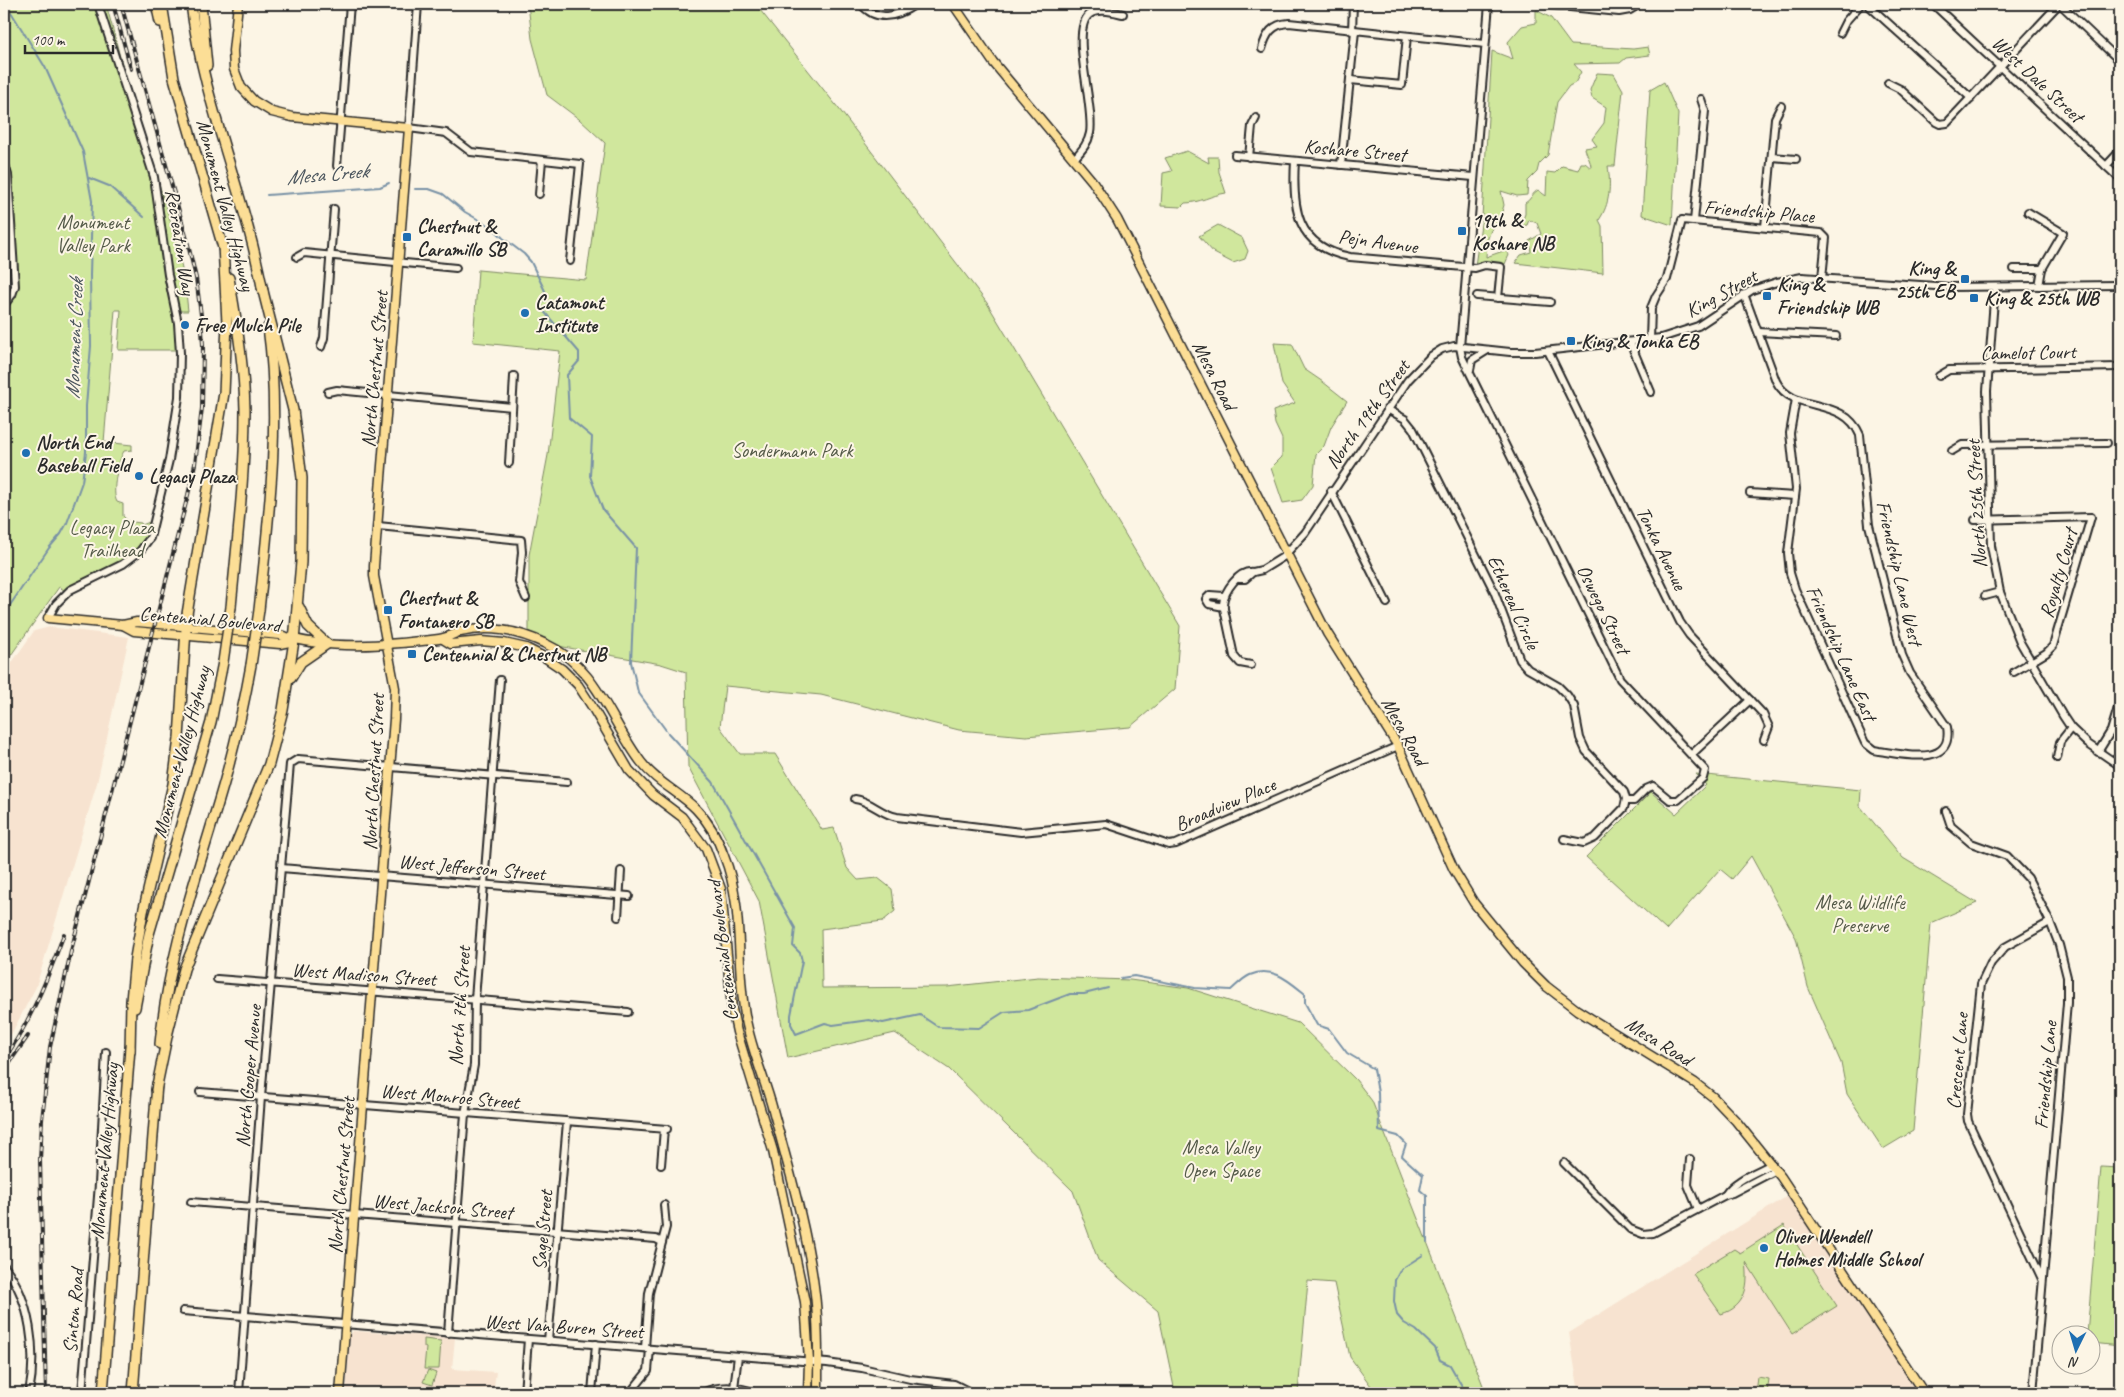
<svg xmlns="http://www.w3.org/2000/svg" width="2124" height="1397" font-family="Caveat,sans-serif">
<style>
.built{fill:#f7e3d0}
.green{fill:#d0e79d;stroke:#7e8964}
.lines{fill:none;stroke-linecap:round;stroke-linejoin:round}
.stream{stroke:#7992a6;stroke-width:2}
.minor-casing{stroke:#2b2b2b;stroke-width:10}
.major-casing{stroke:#2b2b2b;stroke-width:11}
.highway-casing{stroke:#2b2b2b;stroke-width:12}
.minor{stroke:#fcf5e5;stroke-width:6}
.major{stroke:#fcde96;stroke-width:8}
.highway{stroke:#fcde96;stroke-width:9}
.rail-casing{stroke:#2b2b2b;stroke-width:4}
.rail{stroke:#fcf5e5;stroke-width:2;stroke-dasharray:5.5;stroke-linecap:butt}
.highway-bridge-casing{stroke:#2b2b2b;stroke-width:12;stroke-linecap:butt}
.highway-bridge{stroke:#fcde96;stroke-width:9}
.poi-dot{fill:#1f6fb2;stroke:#fcf5e5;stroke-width:2}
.labels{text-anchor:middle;stroke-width:4;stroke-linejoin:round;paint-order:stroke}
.street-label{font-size:20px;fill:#2b2b2b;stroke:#fcf5e5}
.poi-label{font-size:20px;font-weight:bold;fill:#2b2b2b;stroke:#fcf5e5;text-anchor:start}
.park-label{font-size:20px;fill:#545a48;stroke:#fcf5e5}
.water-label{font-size:21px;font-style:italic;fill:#4c565e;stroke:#fcf5e5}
</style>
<rect width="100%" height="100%" fill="#fcf5e5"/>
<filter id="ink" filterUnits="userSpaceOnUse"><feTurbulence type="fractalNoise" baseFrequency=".02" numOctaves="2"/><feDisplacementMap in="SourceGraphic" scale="10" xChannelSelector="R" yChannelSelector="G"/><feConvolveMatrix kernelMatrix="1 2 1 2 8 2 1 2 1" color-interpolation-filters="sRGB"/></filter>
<g filter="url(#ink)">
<g class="built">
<polygon points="50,627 129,637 97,783 36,987 4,1048 4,674 34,631"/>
<polygon points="1789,1195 1920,1393 1579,1393 1569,1333"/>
<polygon points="353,1331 455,1338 452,1369 496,1372 493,1393 346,1393 350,1335"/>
</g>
<g class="green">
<path d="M 4,4 L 106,4 C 116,39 124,76 135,111 C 156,177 182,242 188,311 L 173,311 L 177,350 L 118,350 L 121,310 L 115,310 L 104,442 L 132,445 L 132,450 L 124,451 C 118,461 111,492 117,502 L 123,504 L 123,516 L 131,524 L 133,522 L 141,523 L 142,525 L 152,521 C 149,527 148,535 144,540 C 126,566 91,574 64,590 L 59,587 L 4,665 L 4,309 L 14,299 L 18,282 L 12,175 L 9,164 L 4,157 Z"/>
<polygon points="528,4 756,5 839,109 987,303 1180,626 1175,689 1130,727 1026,736 959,730 821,695 725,686 720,727 740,754 775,754 822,830 834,828 847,868 858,880 878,878 892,889 895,911 883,921 821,929 822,988 947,987 1038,977 1130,980 1188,988 1298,1023 1356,1080 1372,1101 1486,1393 1376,1393 1350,1357 1334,1283 1308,1281 1298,1393 1266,1393 1174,1387 1158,1311 1098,1260 1073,1191 949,1069 895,1033 788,1058 759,901 688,767 686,672 661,664 529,641 529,555 548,455 560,351 473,342 478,270 586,280 605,143 579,119 547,95 532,39"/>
<polygon points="1536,10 1551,18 1571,45 1633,49 1648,47 1650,55 1626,58 1620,63 1574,64 1581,72 1575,83 1569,86 1557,102 1548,155 1539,164 1537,172 1528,181 1527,195 1517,196 1501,191 1504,205 1499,222 1491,230 1487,241 1486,257 1506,250 1509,255 1505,264 1485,263 1475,266 1482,217 1492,51 1513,59 1508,42 1522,26 1536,23"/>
<path d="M 1597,73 L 1614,74 L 1623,90 L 1615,166 L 1608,166 C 1611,186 1610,204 1599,220 L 1602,226 L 1603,273 L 1515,263 L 1521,255 L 1531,252 L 1529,241 L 1541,234 L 1537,223 L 1529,220 L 1527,225 L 1522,226 L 1522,221 L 1525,214 L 1525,203 C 1531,200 1532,193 1538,190 L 1546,196 L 1547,172 L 1555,173 L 1562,166 L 1578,170 L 1581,163 L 1585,163 L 1591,168 C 1591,160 1586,155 1585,148 L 1597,146 L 1592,139 L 1604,123 L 1606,107 L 1592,98 L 1590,90 Z"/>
<polygon points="1664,82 1678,114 1672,225 1642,215 1650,90"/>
<path d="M 1187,151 L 1209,163 L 1208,157 L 1218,157 L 1219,172 L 1226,193 C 1212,195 1199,203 1185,203 L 1181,207 L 1161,206 L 1163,173 L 1172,171 L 1165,158 Z"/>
<polygon points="1218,225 1242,238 1248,251 1245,259 1233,263 1214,253 1199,236"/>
<polygon points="1274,343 1292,344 1304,369 1323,382 1347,401 1331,427 1324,446 1316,454 1313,485 1302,500 1283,503 1271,468 1282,457 1282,439 1275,424 1273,411 1295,403 1282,384"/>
<polygon points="1696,774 1861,790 1860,806 1903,858 1977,903 1931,923 1913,1131 1883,1149 1847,1094 1841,1063 1808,987 1796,938 1751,856 1732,879 1720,869 1666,930 1586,857 1651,792 1676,814 1706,785"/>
<polygon points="2101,1167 2120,1168 2120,1346 2092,1343 2092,1334 2087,1334"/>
<path d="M 1784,1225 L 1837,1306 L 1792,1334 L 1746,1262 C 1749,1283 1747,1307 1721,1314 L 1693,1274 L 1734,1249 L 1740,1253 Z"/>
<polygon points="424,1339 441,1341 439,1369 424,1369 426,1348 424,1347"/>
<polygon points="428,1370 436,1373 432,1385 423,1382"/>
<polygon points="1758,1377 1769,1379 1767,1393 1756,1393"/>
</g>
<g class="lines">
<g class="stream">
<polyline points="89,178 109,186 144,217"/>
<polyline points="415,189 429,189 443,194 465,212 493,228 503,238 524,254 531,262 545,291 541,308 579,352 579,361 567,375 569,418 592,437 590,476 603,510 636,548 631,662 638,692 668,733 713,782 795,928 793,946 800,953 802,961 791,1015 791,1024 796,1034 825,1023 833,1025 869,1020 883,1023 920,1015 938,1027 979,1028 1004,1012 1028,1010 1070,994 1084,994 1108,988"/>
<polyline points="267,195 380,187 389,183"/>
<polyline points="4,614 49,548 61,534 67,523 82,482 86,452 86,406 91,346 90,275 92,201 83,152 45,67 6,4"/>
<path d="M 1121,978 L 1134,976 L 1195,988 L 1231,990 C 1237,985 1243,978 1250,975 C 1272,965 1289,981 1305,994 L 1305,1003 L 1317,1025 L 1329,1029 L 1347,1053 L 1374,1069 L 1378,1093 L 1379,1131 L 1398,1136 L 1406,1144 L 1402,1156 L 1423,1175 L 1420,1190 L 1427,1196 L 1427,1242"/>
<polyline points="1423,1255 1401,1269 1395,1280 1394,1301 1397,1315 1404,1323 1416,1330 1435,1348 1440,1360 1450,1365 1466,1393"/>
</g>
<g class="minor-casing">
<g id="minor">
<polyline points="418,4 409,128 446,133 471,152 580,164 570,261"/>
<path d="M 861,4 C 877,23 897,17 916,4"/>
<polyline points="1489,4 1460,347 1462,357 1620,679 1705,770 1703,778 1678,800 1670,800 1653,786 1646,789 1634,801 1626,801"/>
<polyline points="1540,4 1619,12 1630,10 1640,4"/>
<polyline points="1867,4 1971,98"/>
<polyline points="1933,4 2120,179"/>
<polyline points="2060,4 2120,61"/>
<polyline points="1352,31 1353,4"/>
<polyline points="1840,33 1846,21 1861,4"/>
<path d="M 1262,49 C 1266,34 1272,24 1289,23 L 1485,44"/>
<polyline points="1350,80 1402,85 1407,36"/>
<polyline points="1888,83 1900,89 1936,122 1940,124 1947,123 2059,4"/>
<polyline points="1235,155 1473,177"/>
<polyline points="1249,157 1252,126 1256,118"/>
<polyline points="1772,157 1796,159"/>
<path d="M 1074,159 C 1081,151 1088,144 1090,133 C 1095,107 1069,28 1090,14 C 1099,8 1113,12 1123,14"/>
<path d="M 1295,161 C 1292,208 1296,247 1350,257 L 1475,268 L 1485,265 L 1501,267 L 1498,298"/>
<polyline points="4,162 8,175 15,286 12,295 4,305"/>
<polyline points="1341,165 1355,31"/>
<polyline points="337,166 350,4"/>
<polyline points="2106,166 2120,151"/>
<polyline points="539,194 542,160"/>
<polyline points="2028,212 2063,233 2042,269 2039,286"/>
<polyline points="1694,221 1705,111 1701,99"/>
<polyline points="1765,227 1775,118 1781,106"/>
<polyline points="297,257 304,253 456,268"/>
<polyline points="2014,269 2042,269"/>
<polyline points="1995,287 1987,391 1991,546 2000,592 2020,642 2063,716 2071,728 2088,744 2120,766"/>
<path d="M 1744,294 L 1776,381 C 1793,415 1843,395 1860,435 L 1869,525 L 1902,655 L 1910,673 L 1947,727 C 1954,768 1902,754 1879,751 L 1874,750 L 1865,743 L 1795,589 L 1790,573 L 1788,553 L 1796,489 L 1790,433 L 1796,399"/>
<polyline points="1477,296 1550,302"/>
<polyline points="1759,332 1836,336"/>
<polyline points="1650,340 1651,308 1656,296 1667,279 1682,220 1821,233 1826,238 1822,278"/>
<polyline points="1630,342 1651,392"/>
<polyline points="321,347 324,338 334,209"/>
<polyline points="1548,351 1680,622 1689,635 1763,714 1769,727 1764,740"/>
<polyline points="1470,370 1472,360 1488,350"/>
<polyline points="1939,376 1949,370 2120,367"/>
<polyline points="328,392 337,390 512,407"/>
<polyline points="1387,409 1405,419 1413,429 1494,591 1520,660 1528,669 1558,686 1567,695 1574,706 1580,738 1586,751 1624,792 1626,799 1624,808 1595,838 1584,843 1564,839"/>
<polyline points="1952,451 1962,445 2107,443"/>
<polyline points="509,463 514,376"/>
<polyline points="1331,491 1387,603"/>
<polyline points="1750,493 1795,496"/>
<polyline points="1975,520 2091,517 2053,646 2046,653 2014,672"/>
<polyline points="378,526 521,540 522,552 519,582 526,598"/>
<polyline points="1239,579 1245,579 1253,572 1262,570 1283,557 1305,533 1408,380 1431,356 1442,349 1454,346 1510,352 1535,352 1661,338 1698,326 1752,290 1777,282 1802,277 1950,287 2120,285"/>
<polyline points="1985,596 2000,592"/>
<polyline points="1224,607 1209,604 1206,599 1210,595 1224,596"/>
<polyline points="48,618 56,604 70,590 123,564 140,551 150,538 169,460 179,397 180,353 178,323 168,275 154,177 98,4"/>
<path d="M 1251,665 L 1240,663 L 1234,656 L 1223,604 C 1224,591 1239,570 1253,572"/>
<polyline points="2098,752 2111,731 2120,701"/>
<polyline points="1692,754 1750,700"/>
<polyline points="2057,758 2060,742 2071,728"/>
<path d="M 855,799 C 871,801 880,814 897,817 L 1021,832 L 1106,824 L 1169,845 L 1176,844 L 1398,746"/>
<polyline points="1946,811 1951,826 1971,843 2007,856 2028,878 2050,922 2059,945 2067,977 2067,1003 2033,1393"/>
<polyline points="281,868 629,896"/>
<polyline points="618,917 621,871"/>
<polyline points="217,979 628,1012"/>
<polyline points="200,1092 667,1129"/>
<polyline points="1690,1159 1688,1185 1698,1209"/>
<polyline points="1564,1163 1630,1229 1643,1234 1653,1233 1725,1195 1732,1193 1776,1170"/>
<polyline points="661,1165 664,1129"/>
<path d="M 1725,1195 C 1734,1180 1757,1172 1772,1164"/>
<polyline points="191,1202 656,1239 662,1242"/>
<path d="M 4,1266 C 31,1299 37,1353 29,1393"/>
<polyline points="2042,1279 1968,1121 1967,1114 1981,984 1991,963 2005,947 2050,922"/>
<polyline points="183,1311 827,1363 862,1368 910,1379 954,1384 966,1390 968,1393"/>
<polyline points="448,1333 465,1114 474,1065 475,999 500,680"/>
<polyline points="548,1341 567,1122"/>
<polyline points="645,1348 649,1293 666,1227 664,1205"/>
<polyline points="734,1388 738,1356"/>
<polyline points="82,1393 99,1184 106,1052"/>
<polyline points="239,1393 261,1097 290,764 298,759 567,782"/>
<polyline points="524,1393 528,1339"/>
<polyline points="592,1393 596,1344"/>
<polyline points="630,1393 648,1371 650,1349"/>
<path d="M 703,1393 C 718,1385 740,1386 755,1393"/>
</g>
</g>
<g class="major-casing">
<g id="major">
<polyline points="238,4 233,51 234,69 241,87 254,101 272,112 292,117 409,128 374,566 374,576 395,688 394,719 340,1393"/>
<polyline points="953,4 993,62 1093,182 1117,219 1327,633 1398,746 1454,870 1474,903 1523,963 1546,986 1577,1010 1695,1083 1713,1097 1736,1121 1781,1177 1924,1393"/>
<path d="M 48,618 L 123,625 L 137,622 L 280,635 C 330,651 388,645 439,639 C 447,638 453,634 460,632 C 489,625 519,631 546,644 C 597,667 610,721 641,762 C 656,782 679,792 696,809 C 709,822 718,839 724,856 C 745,907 735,967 746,1020 C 752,1051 765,1080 773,1110 C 789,1169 808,1233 815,1294 C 819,1326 818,1360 818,1393"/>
<polyline points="123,625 134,631 280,644 294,641"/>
<polyline points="443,639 451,644 481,641 504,643 526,648 544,657 562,669 578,685 591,705 629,770 653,795 682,817 706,849 721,889 732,1009 737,1032 773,1151 805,1302 809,1361 808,1393"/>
</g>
</g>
<g class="highway-casing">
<g id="highway">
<polyline points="156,4 160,22"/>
<polyline points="162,4 174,78 224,251"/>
<path d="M 191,4 C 203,102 245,194 263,292"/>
<polyline points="201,4 207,66"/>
<path d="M 229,278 C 237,321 244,366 245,410 C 245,476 237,542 231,607"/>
<path d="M 259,610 C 269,516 281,421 268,327"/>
<polyline points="291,678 301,662 327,644 308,626 299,607"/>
<polyline points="135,1008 149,934 211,722 223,662"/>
<path d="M 160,1044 C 168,954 199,870 224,783 C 235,744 244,705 251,665"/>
<polyline points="130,1052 131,1001 135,958 143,912 173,784 179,738 187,614 224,393 227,323 223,245"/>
<polyline points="156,1090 168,1032 184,969 269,764 283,710 294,641 301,562 302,478 293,410 262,287"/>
<polyline points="103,1393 130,1048"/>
<polyline points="133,1393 157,1084"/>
</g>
</g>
<use href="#minor" class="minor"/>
<use href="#major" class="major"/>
<use href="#highway" class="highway"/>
<g class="rail-casing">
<g id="rail">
<polyline points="113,4 131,69"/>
<path d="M 4,1059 C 31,1021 48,977 64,934"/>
<polyline points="4,1070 28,1036"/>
<polyline points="46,1393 40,1160 42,1120 50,1047 71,951 188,495 195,464 202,408 203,345 201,315 196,278 186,236 121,4"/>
</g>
</g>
<use href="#rail" class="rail"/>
<g class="highway-bridge-casing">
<g id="highway-bridge">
<polyline points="223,662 231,607"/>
<polyline points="251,665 259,610"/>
</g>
</g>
<use href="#highway-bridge" class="highway-bridge"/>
</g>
</g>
<g class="poi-dot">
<rect x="1457" y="226" width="10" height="10" rx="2.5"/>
<rect x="402" y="232" width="10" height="10" rx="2.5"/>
<rect x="1960" y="274" width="10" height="10" rx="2.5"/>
<rect x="1762" y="291" width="10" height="10" rx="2.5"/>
<rect x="1969" y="293" width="10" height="10" rx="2.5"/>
<circle cx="525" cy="313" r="5"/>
<circle cx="185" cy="325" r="5"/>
<rect x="1566" y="336" width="10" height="10" rx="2.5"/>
<circle cx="26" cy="453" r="5"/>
<circle cx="139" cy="476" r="5"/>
<rect x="383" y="605" width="10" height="10" rx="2.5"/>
<rect x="407" y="649" width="10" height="10" rx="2.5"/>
<circle cx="1764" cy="1248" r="5"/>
</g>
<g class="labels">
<g class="street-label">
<text transform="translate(2038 79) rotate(43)" y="7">West Dale Street</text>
<text transform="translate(1355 150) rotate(5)" y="7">Koshare Street</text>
<text transform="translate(226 205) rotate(75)" y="7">Monument Valley Highway</text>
<text transform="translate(1759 211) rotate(5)" y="7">Friendship Place</text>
<text transform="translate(1378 241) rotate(8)" y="7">Pejn Avenue</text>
<text transform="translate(181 242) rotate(81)" y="7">Recreation Way</text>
<text transform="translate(1721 293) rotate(-29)" y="7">King Street</text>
<text transform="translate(2028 352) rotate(-1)" y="7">Camelot Court</text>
<text transform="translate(374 369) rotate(-85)" y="7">North Chestnut Street</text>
<text transform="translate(1215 375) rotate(63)" y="7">Mesa Road</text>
<text transform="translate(1367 414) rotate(-54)" y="7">North 19th Street</text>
<text transform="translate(1976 504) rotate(-93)" y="7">North 25th Street</text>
<text transform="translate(1662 548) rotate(64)" y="7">Tonka Avenue</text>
<text transform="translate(1900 573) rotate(77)" y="7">Friendship Lane West</text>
<text transform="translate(2058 573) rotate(-74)" y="7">Royalty Court</text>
<text transform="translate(1514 602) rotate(66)" y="7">Ethereal Circle</text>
<text transform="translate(1604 609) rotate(64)" y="7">Oswego Street</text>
<text transform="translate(210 619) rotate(5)" y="7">Centennial Boulevard</text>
<text transform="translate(1842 653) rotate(66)" y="7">Friendship Lane East</text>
<text transform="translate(1405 731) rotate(61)" y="7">Mesa Road</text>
<text transform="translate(181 752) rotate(-75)" y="7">Monument Valley Highway</text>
<text transform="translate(373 772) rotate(-87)" y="7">North Chestnut Street</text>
<text transform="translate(1225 804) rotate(-23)" y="7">Broadview Place</text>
<text transform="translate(472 867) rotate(5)" y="7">West Jefferson Street</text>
<text transform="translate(722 951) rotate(-97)" y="7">Centennial Boulevard</text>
<text transform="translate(364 974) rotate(4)" y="7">West Madison Street</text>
<text transform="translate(459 1006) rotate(-86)" y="7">North 7th Street</text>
<text transform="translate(1659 1041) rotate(32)" y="7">Mesa Road</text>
<text transform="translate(1957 1061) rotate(-85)" y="7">Crescent Lane</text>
<text transform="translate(2045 1075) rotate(-85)" y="7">Friendship Lane</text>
<text transform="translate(248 1076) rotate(-85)" y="7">North Cooper Avenue</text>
<text transform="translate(450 1096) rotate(5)" y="7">West Monroe Street</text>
<text transform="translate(104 1151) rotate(-85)" y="7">Monument Valley Highway</text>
<text transform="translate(341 1175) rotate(-85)" y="7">North Chestnut Street</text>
<text transform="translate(443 1206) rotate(5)" y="7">West Jackson Street</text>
<text transform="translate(542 1230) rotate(-85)" y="7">Sage Street</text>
<text transform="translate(73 1311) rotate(-85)" y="7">Sinton Road</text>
<text transform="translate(564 1326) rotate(4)" y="7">West Van Buren Street</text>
</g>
<g class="poi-label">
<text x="1472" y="227">19th &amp;<tspan x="1472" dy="23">Koshare NB</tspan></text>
<text x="417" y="233">Chestnut &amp;<tspan x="417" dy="23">Caramillo SB</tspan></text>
<text x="1955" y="275" text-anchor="end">King &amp;<tspan x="1955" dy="23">25th EB</tspan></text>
<text x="1777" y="291">King &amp;<tspan x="1777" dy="23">Friendship WB</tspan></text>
<text x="1984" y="305">King &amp; 25th WB</text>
<text x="535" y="309">Catamont<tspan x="535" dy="23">Institute</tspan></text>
<text x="195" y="332">Free Mulch Pile</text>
<text x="1581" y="348">King &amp; Tonka EB</text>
<text x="36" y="449">North End<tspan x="36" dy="23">Baseball Field</tspan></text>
<text x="149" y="483">Legacy Plaza</text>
<text x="398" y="605">Chestnut &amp;<tspan x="398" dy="23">Fontanero SB</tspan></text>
<text x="422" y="661">Centennial &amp; Chestnut NB</text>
<text x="1774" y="1243">Oliver Wendell<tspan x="1774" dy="23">Holmes Middle School</tspan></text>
</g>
<g class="park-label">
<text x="93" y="229">Monument<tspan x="93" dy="23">Valley Park</tspan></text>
<text x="792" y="457">Sondermann Park</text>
<text x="112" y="534">Legacy Plaza<tspan x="112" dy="23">Trailhead</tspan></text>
<text x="1860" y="909">Mesa Wildlife<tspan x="1860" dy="23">Preserve</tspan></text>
<text x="1221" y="1154">Mesa Valley<tspan x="1221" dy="23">Open Space</tspan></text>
</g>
<g class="water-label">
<text transform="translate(327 174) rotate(-5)" y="7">Mesa Creek</text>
<text transform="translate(74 339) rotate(-88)" y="7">Monument Creek</text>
</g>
</g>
<rect width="2124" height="1397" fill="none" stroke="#fcf5e5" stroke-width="20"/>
<rect x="10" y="10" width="2104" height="1377" fill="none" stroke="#2b2b2b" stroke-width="2" filter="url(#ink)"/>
<g transform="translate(2076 1350) rotate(185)"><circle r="24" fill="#fcf5e5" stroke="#a8a49b"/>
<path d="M0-4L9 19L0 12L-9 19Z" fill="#1f6fb2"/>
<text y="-8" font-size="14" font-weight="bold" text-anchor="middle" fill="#2b2b2b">N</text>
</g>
<path d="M25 45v8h88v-8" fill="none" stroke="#2b2b2b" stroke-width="2.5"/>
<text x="32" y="45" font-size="15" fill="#2b2b2b" stroke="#fcf5e5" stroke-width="4" paint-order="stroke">100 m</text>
</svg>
